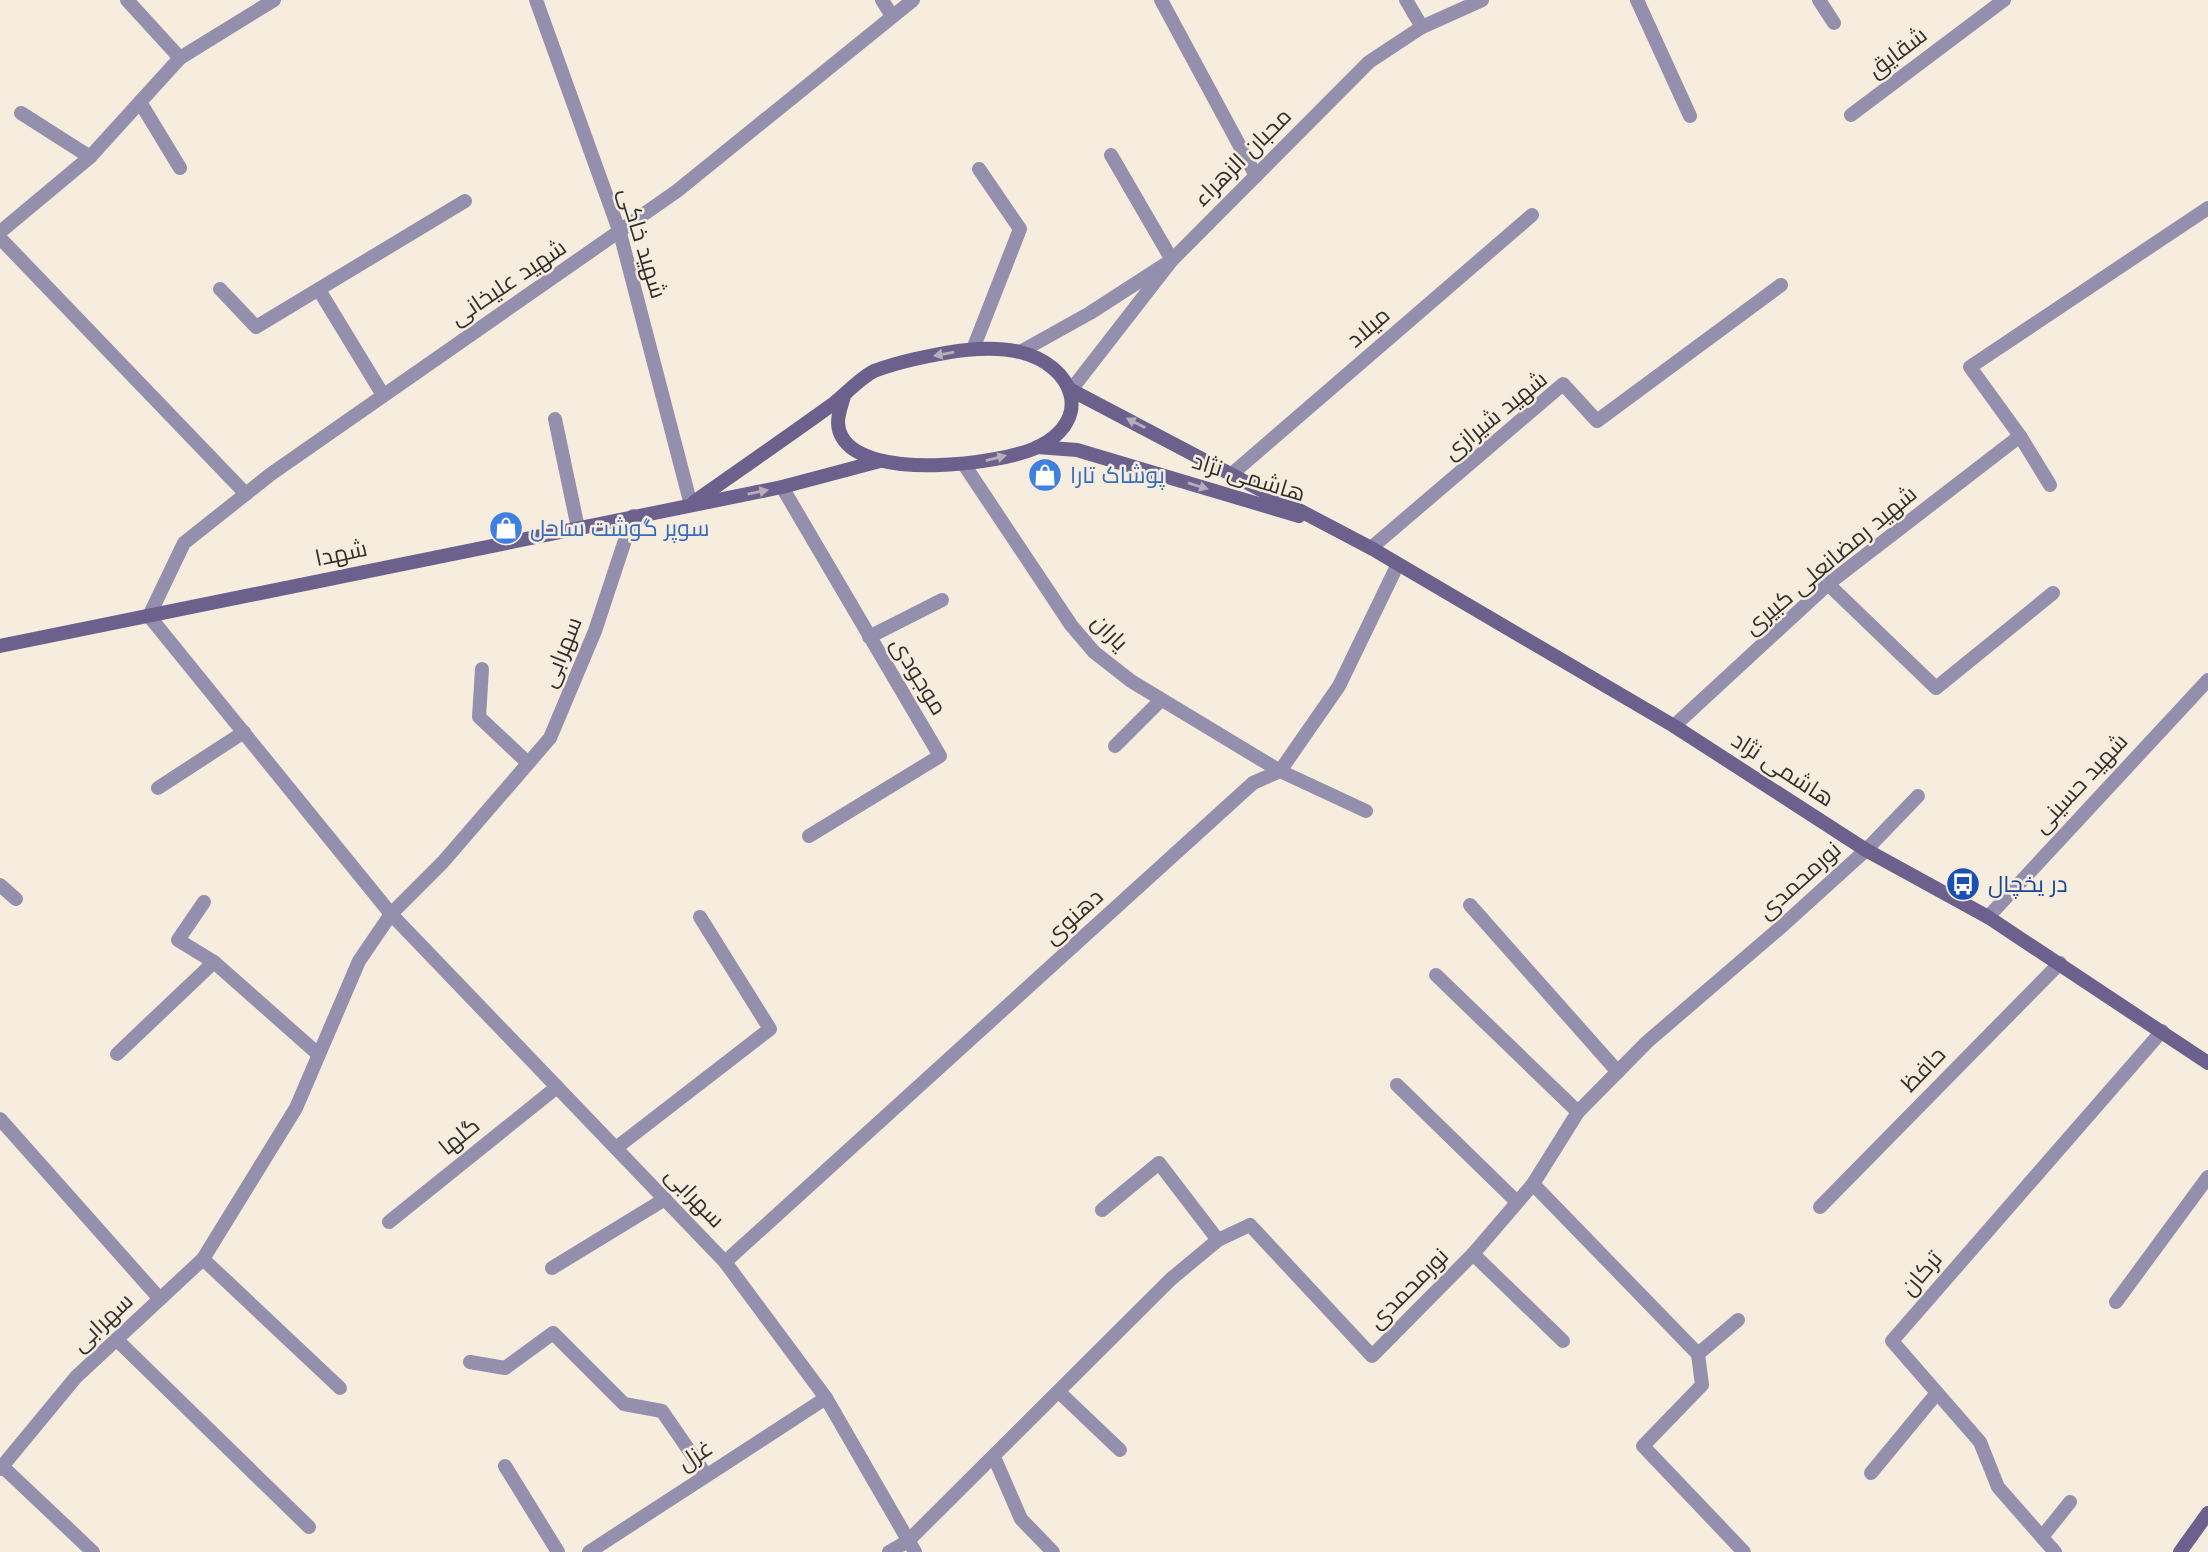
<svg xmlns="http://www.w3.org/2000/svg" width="2208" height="1552" font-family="Inter,Cairo,sans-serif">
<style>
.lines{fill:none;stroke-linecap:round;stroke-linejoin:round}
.street{stroke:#958fae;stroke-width:14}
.secondary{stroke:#6c618d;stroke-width:14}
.oneway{fill:#b8aeba}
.labels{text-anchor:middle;stroke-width:5;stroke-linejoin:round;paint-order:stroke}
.street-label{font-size:23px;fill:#322e29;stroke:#f6eddf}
.shop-label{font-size:23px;fill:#366cbe;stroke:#f6eddf;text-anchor:start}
.transit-label{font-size:23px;fill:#164399;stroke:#f6eddf;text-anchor:start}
</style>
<rect width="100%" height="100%" fill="#f6eddf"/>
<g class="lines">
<g class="street">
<polyline points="127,0 180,58"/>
<polyline points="536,0 620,233 691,505"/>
<polyline points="882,0 892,16"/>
<polyline points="913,0 677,191 271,474 184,543 149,616 391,914 725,1262 826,1398 915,1552"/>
<polyline points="1161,0 1256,176"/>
<polyline points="1406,0 1422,27"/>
<polyline points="1637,0 1690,116"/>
<polyline points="1819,0 1834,23"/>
<polyline points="140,102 180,168"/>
<polyline points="21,113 90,157"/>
<polyline points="1851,115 2004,0"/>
<polyline points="0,232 90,157 180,58 274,0"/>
<polyline points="0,238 246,494"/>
<polyline points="220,289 256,327 465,201"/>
<polyline points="319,290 383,395"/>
<polyline points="973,349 1020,229 979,169"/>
<polyline points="1020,352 1090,313 1172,260 1111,155"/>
<polyline points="1071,390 1172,260 1369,62 1422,27 1482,0"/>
<polyline points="555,419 578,528"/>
<polyline points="965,466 1071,625 1094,652 1131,681 1280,771 1366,811"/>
<polyline points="1233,473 1532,215"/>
<polyline points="2050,485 2020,436 1970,367 2208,208"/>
<polyline points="782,487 940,756 809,836"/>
<polyline points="1371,548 1563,384 1597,421 1781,285"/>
<polyline points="1828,584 1936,688 2053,593"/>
<polyline points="869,637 942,600"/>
<polyline points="482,669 479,717 528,763"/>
<polyline points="1674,726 1828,584 2020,436"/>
<polyline points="1115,746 1161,700"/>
<polyline points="158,788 244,732"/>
<polyline points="0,885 16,899"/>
<polyline points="204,902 178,940 214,962"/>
<polyline points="1470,905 1618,1072"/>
<polyline points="1988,917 2208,680"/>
<polyline points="1436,975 1578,1112"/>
<polyline points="117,1054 214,962 318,1054"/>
<polyline points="1397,1085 1516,1201"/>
<polyline points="0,1119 160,1299"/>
<polyline points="616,1148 770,1029 700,917"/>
<polyline points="1533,1184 1698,1354 1702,1385 1643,1446 1744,1552"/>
<polyline points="1820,1207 2060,963"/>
<polyline points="1102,1210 1159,1163 1218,1240"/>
<polyline points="389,1222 557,1087"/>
<polyline points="1473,1254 1563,1341"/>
<polyline points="203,1259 340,1388"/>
<polyline points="725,1262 1253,783 1280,771 1339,686 1397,566"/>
<polyline points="552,1268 665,1199"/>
<polyline points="2116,1302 2208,1177"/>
<polyline points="117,1340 309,1527"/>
<polyline points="1698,1354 1738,1320"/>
<polyline points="470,1362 505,1368 553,1333 624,1404 662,1411 706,1475"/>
<polyline points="1059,1392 1120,1450"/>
<polyline points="994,1457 1021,1519 1053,1552"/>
<polyline points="2,1466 93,1552"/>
<polyline points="505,1466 558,1552"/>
<polyline points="0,1469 76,1377 203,1259 296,1108 359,961 391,914 443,862 550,738 595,631 633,516"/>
<polyline points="1871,1473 1937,1393"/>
<polyline points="2042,1537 2070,1502"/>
<polyline points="589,1552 826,1398"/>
<polyline points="889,1552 908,1541 1171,1279 1218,1240 1250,1225 1372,1356 1473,1254 1533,1184 1578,1112 1647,1042 1781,927 1866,850 1918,796"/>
<polyline points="2055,1552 1998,1487 1980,1442 1892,1341 2162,1031"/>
</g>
<g class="secondary">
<polyline points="1071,390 1371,548 1674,726 1866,850 1988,917 2208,1063"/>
<polyline points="1037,447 1077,450 1299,516"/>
<path d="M 694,502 C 741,469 787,437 833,404 C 846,394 860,378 874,371 C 887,366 902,362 915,359 C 947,352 987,344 1020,352 C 1073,365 1095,419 1038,447 C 999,465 867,481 842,437 C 834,424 840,410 844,396"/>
<polyline points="0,646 782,487 880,461"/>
<polyline points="2180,1552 2208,1513"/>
</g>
</g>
<defs><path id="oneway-solid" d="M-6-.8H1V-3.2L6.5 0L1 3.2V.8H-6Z" transform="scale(1.75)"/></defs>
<g class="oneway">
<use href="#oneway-solid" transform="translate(944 354) rotate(170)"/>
<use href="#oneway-solid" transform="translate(1136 423) rotate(-153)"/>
<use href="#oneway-solid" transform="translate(996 458) rotate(-14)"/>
<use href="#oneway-solid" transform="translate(1198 486) rotate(17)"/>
<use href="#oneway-solid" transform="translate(758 492) rotate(-11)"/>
</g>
<defs>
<g id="shop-disc" transform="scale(1.75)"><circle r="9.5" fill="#3f7fe0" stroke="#f6eddf"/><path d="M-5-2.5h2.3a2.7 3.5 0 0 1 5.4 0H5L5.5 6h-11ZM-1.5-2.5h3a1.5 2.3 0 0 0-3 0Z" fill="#fff"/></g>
<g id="bus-disc" transform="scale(1.75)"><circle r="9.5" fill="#1a4fb4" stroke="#f6eddf"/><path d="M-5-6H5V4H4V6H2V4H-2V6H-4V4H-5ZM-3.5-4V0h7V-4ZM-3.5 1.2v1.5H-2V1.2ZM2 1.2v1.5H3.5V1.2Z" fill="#fff"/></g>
</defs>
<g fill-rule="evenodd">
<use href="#shop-disc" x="1045" y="475"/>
<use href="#shop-disc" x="506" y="528"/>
<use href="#bus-disc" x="1963" y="884"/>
</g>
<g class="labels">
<g class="street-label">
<text transform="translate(1897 52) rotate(-37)" y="8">شقایق</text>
<text transform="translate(1242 157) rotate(-45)" y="8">محبان الزهراء</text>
<text transform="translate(643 243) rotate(73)" y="8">شهید خاکی</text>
<text transform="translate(508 282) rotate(-34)" y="8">شهید علیخانی</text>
<text transform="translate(1368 327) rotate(-41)" y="8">میلاد</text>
<text transform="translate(1495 415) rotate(-39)" y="8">شهید شیرازی</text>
<text transform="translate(1249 477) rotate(17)" y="8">هاشمی نژاد</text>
<text transform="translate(341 553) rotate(-12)" y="8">شهدا</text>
<text transform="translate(1830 560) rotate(-40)" y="8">شهید رمضانعلی کبیری</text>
<text transform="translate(1110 632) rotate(45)" y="8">یاران</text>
<text transform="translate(561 652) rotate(-68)" y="8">سهرابی</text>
<text transform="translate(919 676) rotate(59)" y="8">موجودی</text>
<text transform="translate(1783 769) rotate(33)" y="8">هاشمی نژاد</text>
<text transform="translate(2080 783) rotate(-47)" y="8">شهید حسینی</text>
<text transform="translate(1799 880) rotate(-42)" y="8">نورمحمدی</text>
<text transform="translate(1073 916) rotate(-42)" y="8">دهنوی</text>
<text transform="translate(1923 1069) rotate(-46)" y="8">حافظ</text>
<text transform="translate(459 1136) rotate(-39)" y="8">گلها</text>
<text transform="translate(695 1197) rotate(46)" y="8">سهرابی</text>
<text transform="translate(1921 1273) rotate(-49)" y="8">ترکان</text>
<text transform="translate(1408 1288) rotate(-45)" y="8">نورمحمدی</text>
<text transform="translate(102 1322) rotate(-43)" y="8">سهرابی</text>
<text transform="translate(695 1455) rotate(-33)" y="8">غزل</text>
</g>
<g class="shop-label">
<text x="1070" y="483">پوشاک تارا</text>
<text x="530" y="536">سوپر گوشت ساحل</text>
</g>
<g class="transit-label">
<text x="1988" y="892">در یخچال</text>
</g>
</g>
</svg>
